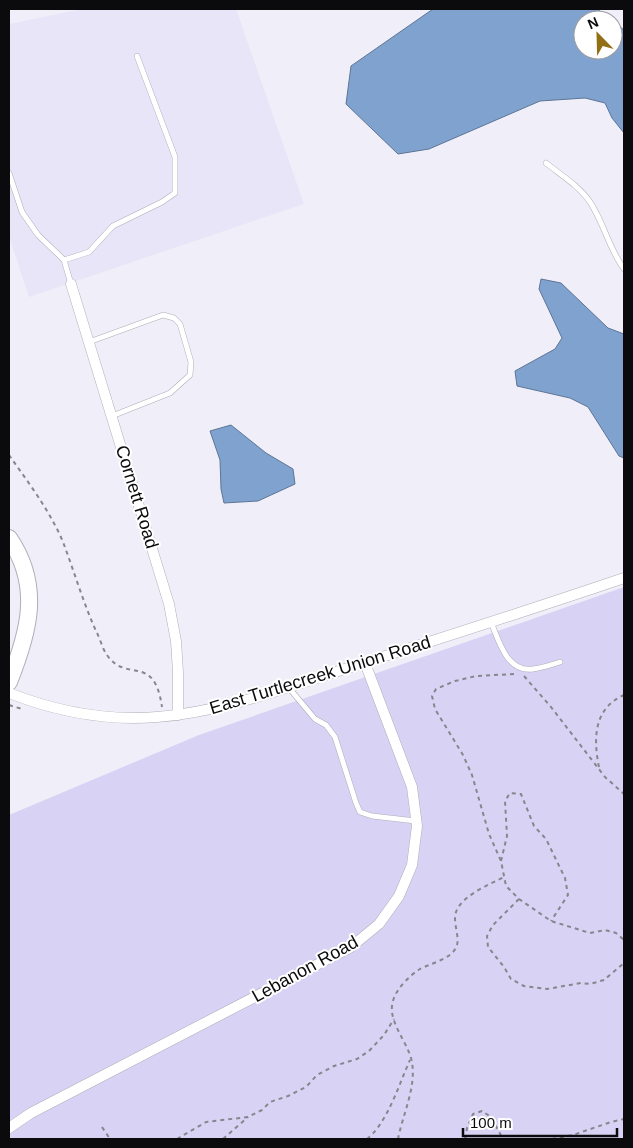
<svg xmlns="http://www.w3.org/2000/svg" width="633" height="1148" font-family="Helvetica,sans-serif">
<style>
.built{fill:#e9e5f8}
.green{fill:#d8d2f4}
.water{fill:#80a2cf;stroke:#5d7595}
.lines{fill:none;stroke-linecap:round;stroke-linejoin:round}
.service-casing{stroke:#afadb8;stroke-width:6}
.minor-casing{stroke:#afadb8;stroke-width:11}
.trunk-casing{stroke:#afadb8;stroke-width:18}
.path{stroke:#87868d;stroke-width:2;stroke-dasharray:4 4;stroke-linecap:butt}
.service{stroke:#fff;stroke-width:5}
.minor{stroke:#fff;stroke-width:10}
.trunk{stroke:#fff;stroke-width:16}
.labels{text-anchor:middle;stroke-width:4;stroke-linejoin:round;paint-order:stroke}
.street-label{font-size:18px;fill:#0b0b0e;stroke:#fff}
</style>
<rect width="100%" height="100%" fill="#f0eef9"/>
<polygon class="built" points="82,9 236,9 304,204 29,297 9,236 9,24"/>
<polygon class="green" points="624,587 624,1139 9,1139 9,815 199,735"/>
<g class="water">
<polygon points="433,9 597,9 612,20 583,20 583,50 613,50 613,21 624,30 624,133 612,118 605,103 585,98 540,101 429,149 398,154 346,104 351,66"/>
<polygon points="541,279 561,283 608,328 624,334 624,458 619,456 588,407 570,398 517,386 515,371 555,349 562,338 539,289"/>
<polygon points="231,425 266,453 293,469 295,484 258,501 224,503 221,489 220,460 210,431"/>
</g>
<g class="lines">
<g class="service-casing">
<g id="service">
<path d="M 546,163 C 561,175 579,186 590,202 C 604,223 609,249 624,269"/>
<polyline points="9,173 22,212 38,235 64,260 71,284"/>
<polyline points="64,260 89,252 113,226 162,202 175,193 175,157 137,56"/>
<polyline points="89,342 163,315 174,318 180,324 191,362 190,375 170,393 112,416"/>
<path d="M 491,622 C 499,641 507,673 533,669 C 542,668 551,665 560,662"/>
<polyline points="289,688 315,719 326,725 335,737 356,803 360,812 372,816 416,821"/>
</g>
</g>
<g class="minor-casing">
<g id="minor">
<polyline points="71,284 169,604 176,641 178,672 178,715"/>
<path d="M 9,693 C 55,711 107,721 157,717 C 223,712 288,687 351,667 C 442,638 533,609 624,578"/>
<polyline points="9,1128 31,1113 351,947 379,924 399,896 412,865 417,826 412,787 365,663"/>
</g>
</g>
<g class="trunk-casing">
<path id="trunk" d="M 9,538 C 42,586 29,632 9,682"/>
</g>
<g class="path">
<path d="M 9,455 C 28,482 50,511 63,542 C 74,571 83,602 96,631 C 100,638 102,648 107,655 C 127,684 154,652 162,707"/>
<polyline points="514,674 476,676 455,681 436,689 432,696 435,709 463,755 472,775 489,834 501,861 506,886 519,899 551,921 590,933 605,930 616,933 624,940"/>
<polyline points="524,676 551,707 605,777 624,794"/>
<polyline points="9,705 22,709"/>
<path d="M 599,767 C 593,738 594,708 624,695"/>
<polyline points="501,861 507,836 505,801 510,793 521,794 534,826 546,839 565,878 568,895 551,921"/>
<polyline points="519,899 493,925 487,936 488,947 504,967 511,979 524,986 547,989 581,983 590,984 604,980 624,963"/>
<polyline points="102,1127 110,1139"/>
<polyline points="177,1139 206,1122 248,1117 262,1110 270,1102 288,1096 306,1087 317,1075 334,1066 357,1059 369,1051 384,1035 394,1019"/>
<polyline points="223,1139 248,1117"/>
<path d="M 367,1139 C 388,1122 399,1084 410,1060"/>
<path d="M 398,1139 C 403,1113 418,1084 411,1058 C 406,1040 387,1020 393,1001 C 396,989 410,975 420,969 C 431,963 453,959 457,945 C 459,937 455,927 455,919 C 454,898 489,885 504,877"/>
<polyline points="465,1139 467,1128 473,1114 482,1111 491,1117 503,1139"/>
<polyline points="552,1139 573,1135 611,1122 624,1119"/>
</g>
<use href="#service" class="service"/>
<use href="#minor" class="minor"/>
<use href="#trunk" class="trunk"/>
</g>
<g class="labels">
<g class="street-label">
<text transform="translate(137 497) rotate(73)" y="6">Cornett Road</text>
<text transform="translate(320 675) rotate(-17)" y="6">East Turtlecreek Union Road</text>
<text transform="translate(305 969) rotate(-29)" y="6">Lebanon Road</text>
</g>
</g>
<rect width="633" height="1148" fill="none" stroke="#0b0b0e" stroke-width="20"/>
<g transform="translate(598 35) rotate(337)"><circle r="24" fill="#ffffff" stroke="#9d9d9f"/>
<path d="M0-4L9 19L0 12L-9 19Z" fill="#926e15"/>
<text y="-8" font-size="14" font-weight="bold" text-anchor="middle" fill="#0b0b0e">N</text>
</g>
<path d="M463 1128v8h154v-8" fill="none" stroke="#0b0b0e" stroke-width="2.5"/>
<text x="470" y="1128" font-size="15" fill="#0b0b0e" stroke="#ffffff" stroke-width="4" paint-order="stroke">100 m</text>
</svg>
